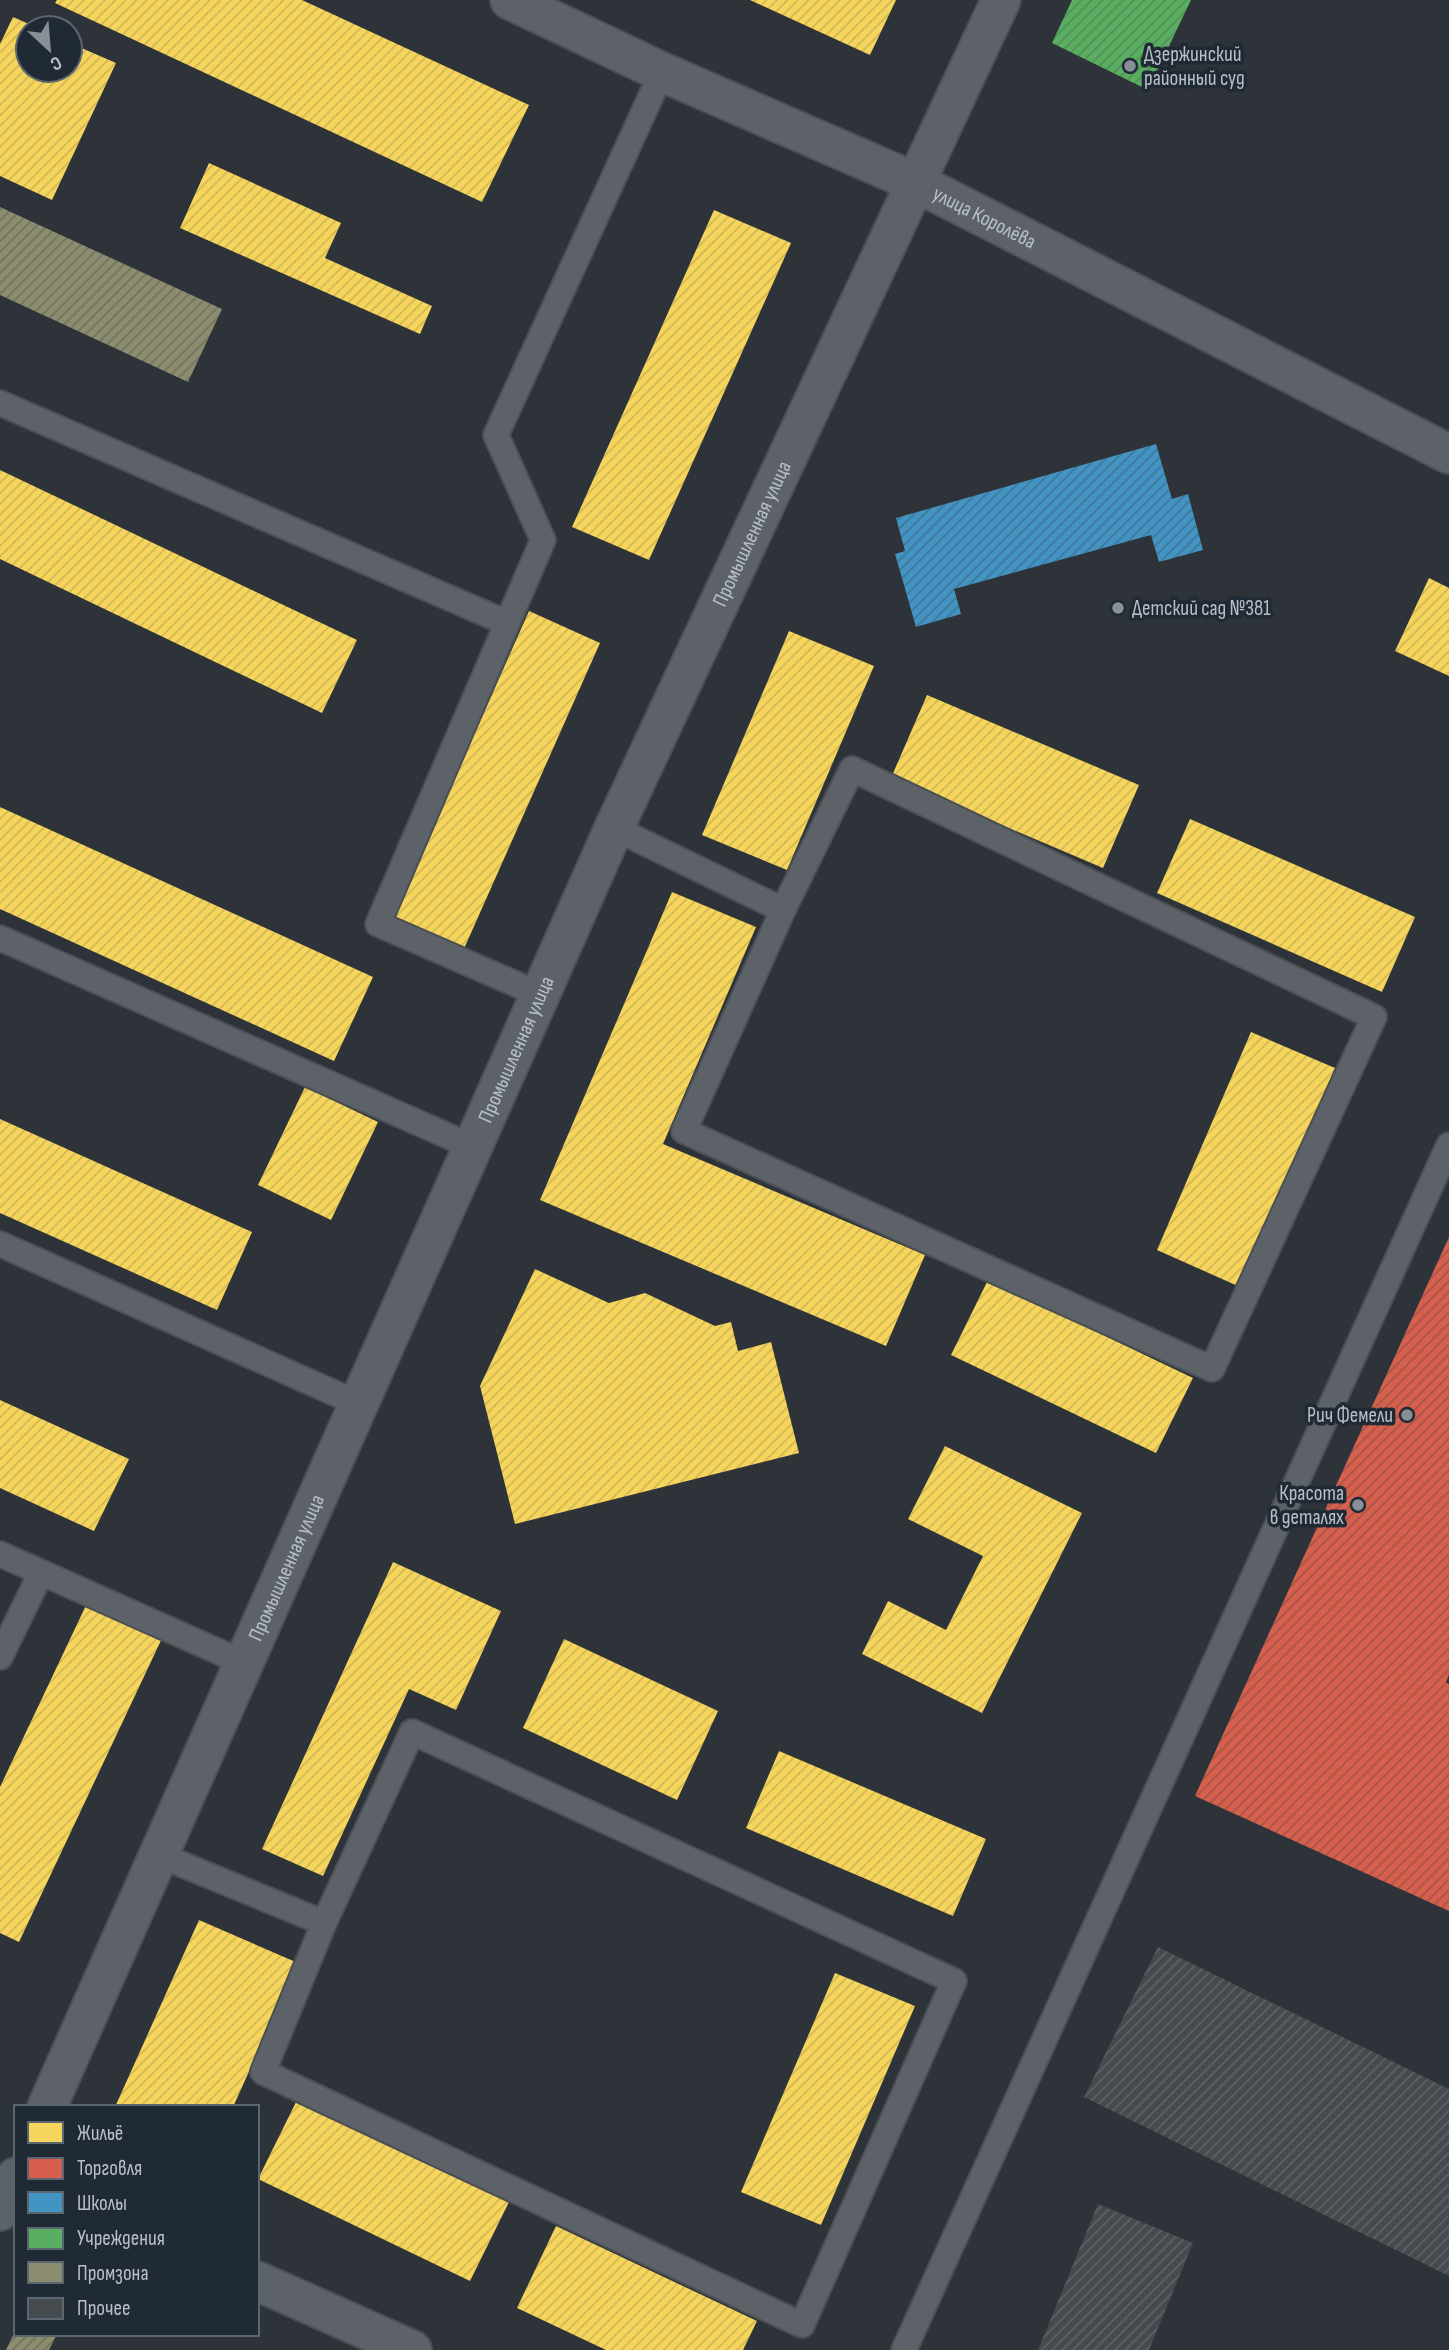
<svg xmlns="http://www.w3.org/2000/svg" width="1449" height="2350" font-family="'Sofia Sans Condensed',sans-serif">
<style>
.homes{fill:url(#homes-hatch)}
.shops{fill:url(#shops-hatch)}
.schools{fill:url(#schools-hatch)}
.public{fill:url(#public-hatch)}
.industry{fill:url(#industry-hatch)}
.building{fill:url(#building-hatch)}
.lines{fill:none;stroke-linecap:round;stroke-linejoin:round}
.service-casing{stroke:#4a4f54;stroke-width:28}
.minor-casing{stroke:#4a4f54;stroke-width:42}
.tertiary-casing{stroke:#4a4f54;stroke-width:42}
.service{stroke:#5d6268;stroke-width:24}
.minor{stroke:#5d6268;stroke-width:38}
.tertiary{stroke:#5d6268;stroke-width:38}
.poi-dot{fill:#878f97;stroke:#202a34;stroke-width:2.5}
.labels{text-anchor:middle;stroke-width:7;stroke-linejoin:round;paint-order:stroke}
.poi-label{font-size:21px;fill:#b7c0c9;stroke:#202a34;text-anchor:start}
.street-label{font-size:21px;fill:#b7c0c9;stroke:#202a34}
</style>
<defs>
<pattern id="homes-hatch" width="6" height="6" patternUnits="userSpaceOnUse" patternTransform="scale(1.75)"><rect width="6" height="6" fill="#f6d55c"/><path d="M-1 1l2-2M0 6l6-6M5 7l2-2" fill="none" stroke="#d0b656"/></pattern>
<pattern id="shops-hatch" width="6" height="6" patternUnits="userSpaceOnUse" patternTransform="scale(1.75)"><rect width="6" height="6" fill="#d6604d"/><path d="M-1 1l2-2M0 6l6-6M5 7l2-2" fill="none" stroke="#a65548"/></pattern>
<pattern id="schools-hatch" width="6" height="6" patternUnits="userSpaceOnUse" patternTransform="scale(1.75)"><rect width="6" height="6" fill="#4393c3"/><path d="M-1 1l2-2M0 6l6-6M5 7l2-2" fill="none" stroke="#3f789a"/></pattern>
<pattern id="public-hatch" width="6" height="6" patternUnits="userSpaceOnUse" patternTransform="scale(1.75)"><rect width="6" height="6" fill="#5aae61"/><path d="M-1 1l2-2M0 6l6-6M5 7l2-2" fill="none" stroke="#519158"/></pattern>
<pattern id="industry-hatch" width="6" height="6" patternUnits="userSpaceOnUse" patternTransform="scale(1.75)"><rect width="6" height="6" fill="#8c8c6e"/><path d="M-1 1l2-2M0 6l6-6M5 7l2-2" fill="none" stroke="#72735f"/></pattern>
<pattern id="building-hatch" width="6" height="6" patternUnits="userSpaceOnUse" patternTransform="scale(1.75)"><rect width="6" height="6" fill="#454a4f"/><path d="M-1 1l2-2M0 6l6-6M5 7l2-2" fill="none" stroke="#5e6267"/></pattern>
</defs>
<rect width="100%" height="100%" fill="#2d3339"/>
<g class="homes">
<polygon points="57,0 302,0 529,105 482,202 55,3"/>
<polygon points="750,0 896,0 870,55"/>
<polygon points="13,17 38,28 28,28 28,70 70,70 70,43 116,63 52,200 0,176 0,44"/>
<polygon points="209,163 341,223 325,258 432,306 420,334 180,228"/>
<polygon points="714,210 791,243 649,560 572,527"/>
<polygon points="0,470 357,640 322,713 0,559"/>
<polygon points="1429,578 1449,588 1449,676 1395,651"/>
<polygon points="529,611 600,643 463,951 392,920"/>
<polygon points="789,631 874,666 787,870 702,835"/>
<polygon points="927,695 1139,785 1103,868 891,778"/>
<polygon points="0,807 373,977 334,1061 0,909"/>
<polygon points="1190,819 1415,917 1382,992 1157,893"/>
<polygon points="672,892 756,927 663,1144 925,1255 886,1346 540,1200"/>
<polygon points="1251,1032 1335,1068 1240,1287 1157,1250"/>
<polygon points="305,1087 378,1122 331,1220 258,1185"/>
<polygon points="0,1119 252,1232 217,1310 0,1213"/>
<polygon points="535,1269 609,1303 645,1293 715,1326 731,1322 738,1351 771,1342 799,1453 515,1524 480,1386"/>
<polygon points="988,1280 1193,1378 1156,1453 951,1355"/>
<polygon points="0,1400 129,1459 94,1531 0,1488"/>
<polygon points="945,1446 1082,1513 982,1713 862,1654 888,1601 946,1630 983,1556 908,1519"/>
<polygon points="393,1562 501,1611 456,1710 409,1689 323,1876 262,1849"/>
<polygon points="89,1599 164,1634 19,1942 0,1933 0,1787"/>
<polygon points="564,1639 718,1711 677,1800 523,1728"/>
<polygon points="779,1751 986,1839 953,1916 746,1828"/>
<polygon points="199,1920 298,1963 233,2107 115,2107"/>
<polygon points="835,1973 915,2006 821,2225 741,2192"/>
<polygon points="299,2096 511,2198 470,2281 258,2179"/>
<polygon points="556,2226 757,2321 743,2350 606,2350 517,2308"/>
</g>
<polygon class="shops" points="1449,1237 1449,1675 1446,1682 1449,1684 1449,1911 1195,1796"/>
<polygon class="schools" points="1156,444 1172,499 1188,494 1203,550 1159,562 1151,535 954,589 961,614 916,627 895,554 905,551 896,518"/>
<polygon class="public" points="1072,0 1191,0 1148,90 1052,43"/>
<g class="industry">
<polygon points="0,207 222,309 188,382 0,295"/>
<polygon points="16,2329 16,2334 57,2334 49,2350 6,2350"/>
</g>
<g class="building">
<polygon points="1158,1947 1449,2089 1449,2276 1084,2097"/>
<polygon points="1098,2204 1193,2243 1149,2350 1038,2350"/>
</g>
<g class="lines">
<g class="service-casing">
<g id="service">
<polyline points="0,403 507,623"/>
<polyline points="614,828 783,910 684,1131 1212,1369 1374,1017 852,769 783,910"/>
<polyline points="0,938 473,1147"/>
<polyline points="541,995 378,924 543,540 496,435 662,72"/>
<polyline points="0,1244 359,1404"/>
<polyline points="0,1554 244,1663"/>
<polyline points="0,1657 41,1573"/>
<polyline points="159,1855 324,1923 263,2072 802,2325 954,1981 412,1732 324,1923"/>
<polyline points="904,2350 1449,1145"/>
</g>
</g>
<g class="minor-casing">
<g id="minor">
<path id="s1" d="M 510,0 L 662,72 L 917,183 L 1449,454"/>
<polyline points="257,2281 412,2350"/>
</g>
</g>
<g class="tertiary-casing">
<g id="tertiary">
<path id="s2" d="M 47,2107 L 614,828 L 1001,0"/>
<polyline points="0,2211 16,2177"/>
</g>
</g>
<use href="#service" class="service"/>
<use href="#minor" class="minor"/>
<use href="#tertiary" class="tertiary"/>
</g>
<g class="poi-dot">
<circle cx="1130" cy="66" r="7"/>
<circle cx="1118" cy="608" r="7"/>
<circle cx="1407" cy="1415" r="7"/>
<circle cx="1358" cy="1505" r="7"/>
</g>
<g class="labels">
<g class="poi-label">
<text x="1144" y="61">Дзержинский<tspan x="1144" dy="24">районный суд</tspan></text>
<text x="1132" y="615">Детский сад №381</text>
<text x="1393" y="1422" text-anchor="end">Рич Фемели</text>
<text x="1344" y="1500" text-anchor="end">Красота<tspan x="1344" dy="24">в деталях</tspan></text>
</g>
<g class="street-label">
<text dy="7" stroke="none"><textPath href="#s1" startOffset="522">улица Королёва</textPath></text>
<text dy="7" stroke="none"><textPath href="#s2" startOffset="1724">Промышленная улица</textPath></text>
<text dy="7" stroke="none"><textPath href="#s2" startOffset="1157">Промышленная улица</textPath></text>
<text dy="7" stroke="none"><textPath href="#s2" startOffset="590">Промышленная улица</textPath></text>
</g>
</g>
<rect x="14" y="2105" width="245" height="231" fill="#202a34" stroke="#5c6670" stroke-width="2"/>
<rect x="28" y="2122" width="35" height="21" fill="#f6d55c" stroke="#5c6670" stroke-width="2"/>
<text x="77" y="2140" font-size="21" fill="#b7c0c9">Жильё</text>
<rect x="28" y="2158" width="35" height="21" fill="#d6604d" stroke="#5c6670" stroke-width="2"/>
<text x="77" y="2175" font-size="21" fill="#b7c0c9">Торговля</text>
<rect x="28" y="2192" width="35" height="21" fill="#4393c3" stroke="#5c6670" stroke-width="2"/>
<text x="77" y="2210" font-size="21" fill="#b7c0c9">Школы</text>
<rect x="28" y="2228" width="35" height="21" fill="#5aae61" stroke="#5c6670" stroke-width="2"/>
<text x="77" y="2245" font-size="21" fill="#b7c0c9">Учреждения</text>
<rect x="28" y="2262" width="35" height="21" fill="#8c8c6e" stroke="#5c6670" stroke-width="2"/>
<text x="77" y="2280" font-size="21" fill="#b7c0c9">Промзона</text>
<rect x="28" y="2298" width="35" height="21" fill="#454a4f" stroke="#5c6670" stroke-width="2"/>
<text x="77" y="2315" font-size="21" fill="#b7c0c9">Прочее</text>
<g transform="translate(49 49) rotate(154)"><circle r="33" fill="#202a34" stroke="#5c6670" stroke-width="2"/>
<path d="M0-5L12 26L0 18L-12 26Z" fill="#878f97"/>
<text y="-10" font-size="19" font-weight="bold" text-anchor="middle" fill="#b7c0c9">С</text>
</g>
</svg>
